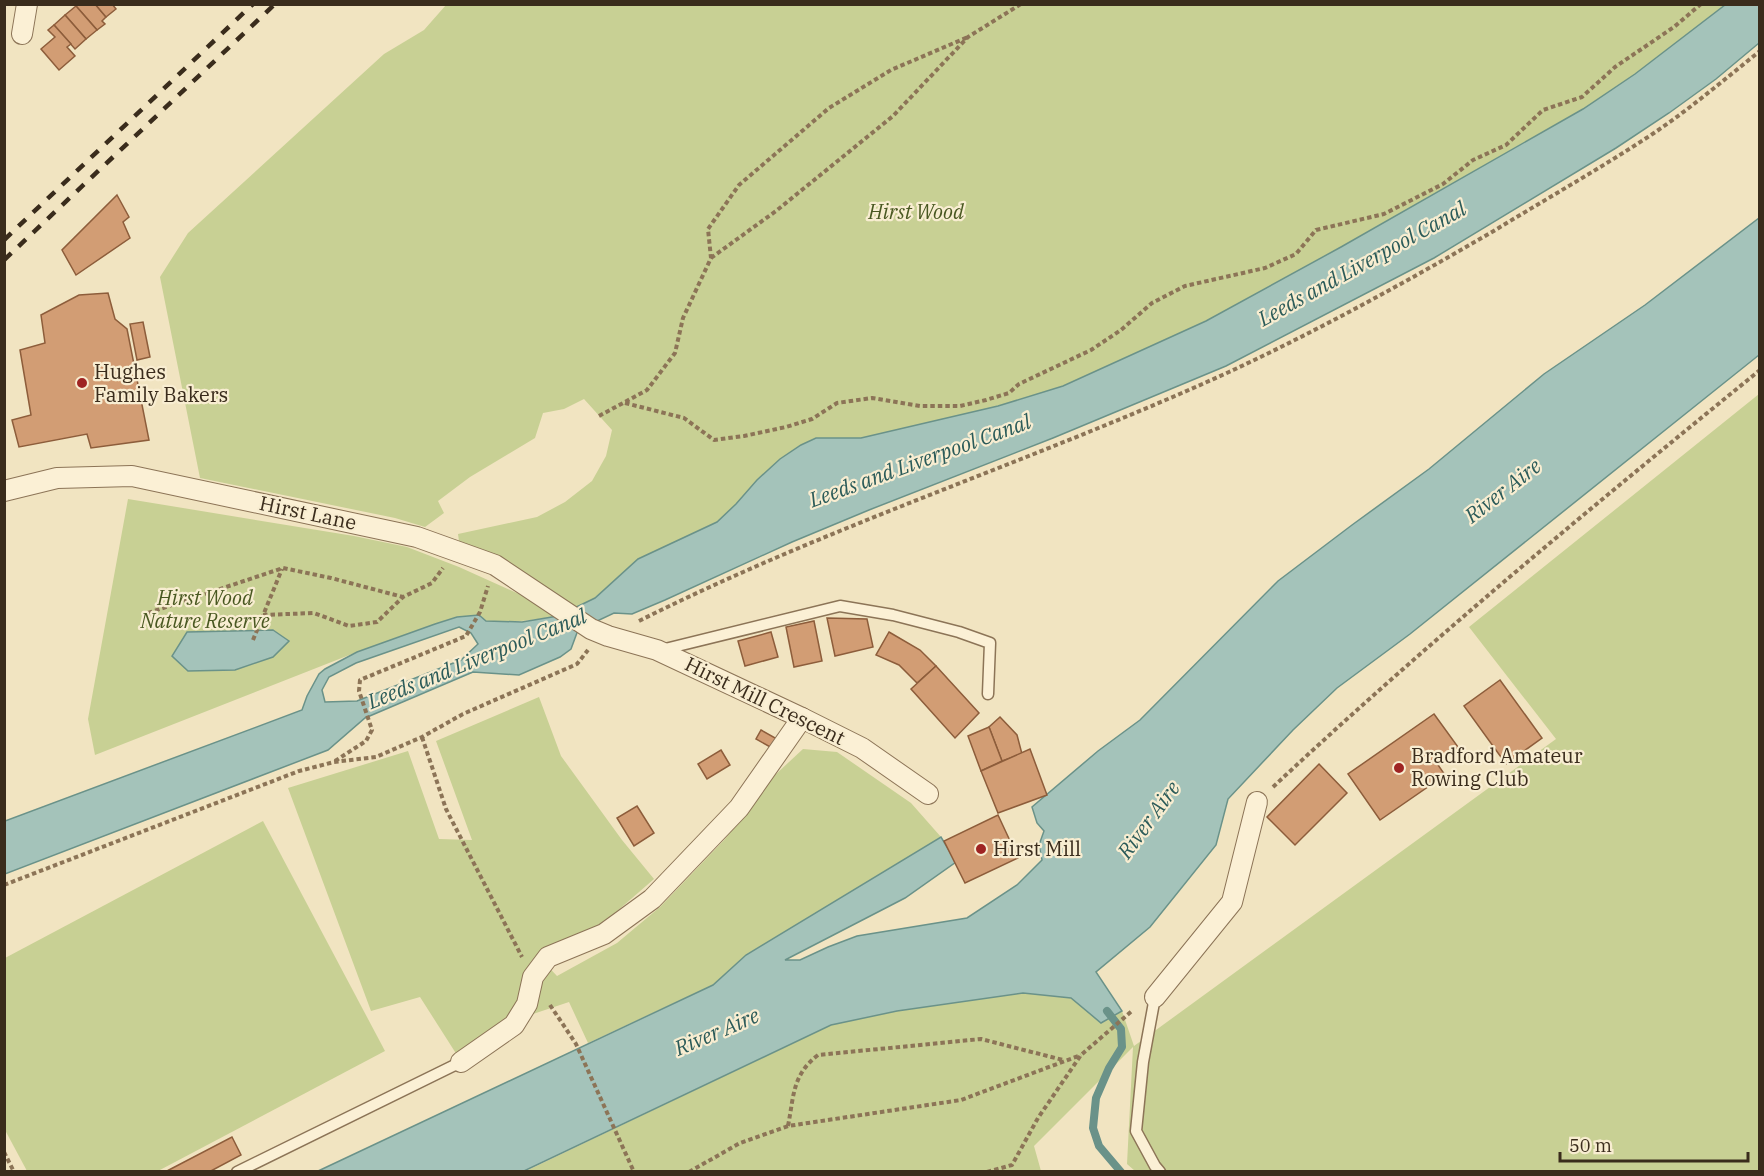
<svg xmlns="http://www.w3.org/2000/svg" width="1764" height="1176" font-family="'IBM Plex Serif',serif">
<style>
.green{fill:#c8d094}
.water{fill:#a4c3ba;stroke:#6a9289;stroke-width:1.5;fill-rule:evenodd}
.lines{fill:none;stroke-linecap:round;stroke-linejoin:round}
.stream{stroke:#6a9289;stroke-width:8}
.building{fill:#d29d74;stroke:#8d5d3b;stroke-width:1.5}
.lane-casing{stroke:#8c7457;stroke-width:13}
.street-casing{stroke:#8c7457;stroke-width:22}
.path{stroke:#8c7457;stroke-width:4;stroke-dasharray:4.5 3;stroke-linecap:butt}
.lane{stroke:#fbf0d5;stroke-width:10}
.street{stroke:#fbf0d5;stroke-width:20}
.rail{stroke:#3a2c1c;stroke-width:4.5;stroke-dasharray:10 10;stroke-linecap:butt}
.poi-dot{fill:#9f2423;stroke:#f8edd1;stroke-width:2}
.labels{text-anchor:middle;stroke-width:4.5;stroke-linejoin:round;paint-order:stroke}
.park-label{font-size:20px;font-style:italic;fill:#495821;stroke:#f8edd1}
.poi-label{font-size:20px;fill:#3a2c1c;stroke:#f8edd1;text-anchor:start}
.street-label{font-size:20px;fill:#3a2c1c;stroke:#f8edd1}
.water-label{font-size:21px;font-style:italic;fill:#2b5b59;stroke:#f8edd1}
</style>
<rect width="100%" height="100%" fill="#f1e4c1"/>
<g class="green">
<polygon points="446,5 1725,5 1635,74 1583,109 1341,247 1206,321 1063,386 998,406 899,431 861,438 816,438 801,445 780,459 757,480 736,505 717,522 638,559 595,598 577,607 459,541 458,534 537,517 565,502 592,481 606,456 612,430 584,399 564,409 543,413 535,438 470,477 438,501 444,513 425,527 395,518 200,478 160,277 188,233 384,54 424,30"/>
<polygon points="1759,394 1759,1171 1135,1171 1127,1164 1133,1047 1034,1146 1041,1171 524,1172 831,1025 897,1011 1023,993 1071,998 1101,1023 1122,1011 1134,1046 1556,739 1469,627"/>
<path d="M 128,499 L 354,536 L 407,547 L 459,567 L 548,607 L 558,616 C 535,620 513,623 490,621 C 476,621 474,614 457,617 L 357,652 L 95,755 L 88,719 Z"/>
<polygon points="539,697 561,756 622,840 654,879 600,926 539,957 557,976 617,943 660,907 725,839 775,775 803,749 837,752 911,803 941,837 746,955 713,985 588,1043 569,1002 497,1026 457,1055 420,997 371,1011 288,788 408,751 439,839 472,840 436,741"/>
<polygon points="263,821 385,1051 158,1171 27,1171 5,1130 5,958"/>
</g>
<g class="water">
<path d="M 1725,5 L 1759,5 L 1759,43 L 1716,79 L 1669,113 L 1616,148 L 1434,258 L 1226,366 L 1053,438 L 869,510 L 792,542 L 665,600 L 632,614 L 614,613 L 578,630 L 571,649 L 560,657 L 519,675 L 473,672 L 365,718 L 328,750 L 5,874 L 5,821 L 302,710 L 307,696 L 319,674 L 325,669 L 357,652 L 435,624 L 457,617 L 479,615 L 486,621 L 522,622 L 558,616 L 595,598 L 638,559 L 717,522 L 736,504 L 757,480 L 780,459 L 801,445 L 816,438 L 861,438 L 998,406 L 1063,386 L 1206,321 L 1341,247 L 1583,109 L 1635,74 ZM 459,627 L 471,633 L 478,644 L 461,660 L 357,701 L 325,702 L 322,690 L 329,677 L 356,663 Z"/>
<polygon points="1759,218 1759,355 1410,634 1337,688 1293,730 1228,799 1216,845 1150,927 1096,972 1122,1011 1101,1023 1071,998 1023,993 897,1011 831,1025 524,1171 316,1172 713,985 746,955 941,837 956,862 905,898 785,960 800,960 828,947 857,936 967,918 1017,885 1042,860 1039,845 1044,831 1037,823 1032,807 1098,751 1140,720 1278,581 1352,525 1429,469 1544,374 1645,305"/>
<polygon points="273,630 289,641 273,657 235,670 188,671 172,656 187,632"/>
</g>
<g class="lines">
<polyline class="stream" points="1107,1011 1121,1029 1122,1047 1109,1068 1096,1098 1093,1128 1099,1146 1121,1172"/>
</g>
<g class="building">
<polygon points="78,4 95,4 106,17 102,21 105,24 97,30 76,6"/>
<polygon points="95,4 112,4 116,9 106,17"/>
<polygon points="76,6 97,30 86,39 65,15"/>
<polygon points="65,15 86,39 75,49 54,25"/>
<polygon points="54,25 71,44 67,47 75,56 59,70 41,49 55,37 48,30"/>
<polygon points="117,195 129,217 123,222 130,238 76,275 62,250"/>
<polygon points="108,293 115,319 127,329 149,440 91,448 87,434 19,447 12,420 31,415 20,350 45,343 41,315 79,295"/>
<polygon points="143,322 150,357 137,360 130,324"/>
<polygon points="827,618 867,619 873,647 835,656"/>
<polygon points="814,621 822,661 794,667 786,627"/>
<polygon points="771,632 778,657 745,666 738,641"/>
<polygon points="889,632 920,650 936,666 917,683 899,665 876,655"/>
<polygon points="936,666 979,713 955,738 911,689"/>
<polygon points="1500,680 1542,738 1506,764 1464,706"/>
<polygon points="1434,714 1458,747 1436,762 1445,775 1380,820 1348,774"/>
<polygon points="1000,717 1017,735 1022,754 1002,761 989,727"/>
<polygon points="989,727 1002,761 981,771 968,736"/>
<polygon points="761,730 777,739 772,748 756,739"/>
<polygon points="1030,749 1047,795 998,813 981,771"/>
<polygon points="721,750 730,765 707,779 698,764"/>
<polygon points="1319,764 1347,793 1295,845 1267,817"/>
<polygon points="637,806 654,833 634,846 617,818"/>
<polygon points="998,815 1018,858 965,883 944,841"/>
<polygon points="232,1137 241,1155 209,1172 165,1172"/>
</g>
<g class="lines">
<g class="lane-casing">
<g id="lane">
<polyline points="661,650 840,606 893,615 959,632 990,643 988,694"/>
<polyline points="1155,997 1143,1062 1136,1131 1155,1166 1160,1172"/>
<polyline points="237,1172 461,1062"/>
</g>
</g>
<g class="street-casing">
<g id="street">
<polyline points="22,34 27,4"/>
<polyline points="4,491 57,478 132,476 417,537 495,565 591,629 608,636 657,650 802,718 862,748 928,794"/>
<polyline points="1155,997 1232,902 1257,802"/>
<polyline points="461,1062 514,1025 527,1004 533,977 548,957 604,934 652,899 739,808 802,718"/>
</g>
</g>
<g class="path">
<polyline points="711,258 776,211 893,116 968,37 1021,4"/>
<polyline points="625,403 684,418 714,440 744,436 786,427 812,419 837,403 872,398 920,406 960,406 986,400 1009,393 1019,384 1091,350 1121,330 1152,303 1185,286 1265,268 1296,254 1316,230 1384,214 1443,184 1473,160 1506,145 1543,110 1582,97 1615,67 1674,27 1701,4"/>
<polyline points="599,416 647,390 675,353 683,318 711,258 708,229 739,185 829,108 891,70 968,37"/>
<polyline points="148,613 283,568 331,578 403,597"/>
<polyline points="263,615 314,613 349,626 377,622 403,597 432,583 443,568"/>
<path d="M 639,621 C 830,525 1034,461 1229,372 C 1319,330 1406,282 1492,232 C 1546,199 1601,168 1654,133 C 1691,108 1725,79 1760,51"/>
<polyline points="253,640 282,569"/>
<polyline points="422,737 446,809 522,957"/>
<polyline points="335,761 366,741 372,730 359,691 360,680 466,636 480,612 488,586"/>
<path d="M 1273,787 C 1429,641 1594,505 1760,370"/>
<polyline points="4,885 299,771 334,762 376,757 422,737 463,714 577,664 588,650"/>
<polyline points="550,1005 576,1044 634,1172"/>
<path d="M 788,1126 C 794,1096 792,1075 818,1055 L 981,1039 L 1063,1060"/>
<polyline points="4,1152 14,1172"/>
<polyline points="689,1172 740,1143 788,1126 961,1100 1081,1055"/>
<polyline points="987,1172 1012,1165 1038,1118 1081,1055 1133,1010"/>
</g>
<use href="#lane" class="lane"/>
<use href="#street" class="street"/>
<g class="rail">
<polyline points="4,240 253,4"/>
<polyline points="4,260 275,4"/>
</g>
</g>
<g class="poi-dot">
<circle cx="82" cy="383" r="6"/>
<circle cx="1399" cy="768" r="6"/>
<circle cx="981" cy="849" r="6"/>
</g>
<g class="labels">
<g class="park-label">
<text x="916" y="219">Hirst Wood</text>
<text x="205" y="605">Hirst Wood<tspan x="205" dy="23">Nature Reserve</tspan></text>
</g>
<g class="poi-label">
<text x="94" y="379">Hughes<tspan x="94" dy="23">Family Bakers</tspan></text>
<text x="1411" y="763">Bradford Amateur<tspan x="1411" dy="23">Rowing Club</tspan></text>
<text x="993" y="856">Hirst Mill</text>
</g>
<g class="street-label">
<text transform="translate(308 513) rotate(12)" y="7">Hirst Lane</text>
<text transform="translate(765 701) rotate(26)" y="7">Hirst Mill Crescent</text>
</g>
<g class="water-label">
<text transform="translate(1362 264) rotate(-29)" y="7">Leeds and Liverpool Canal</text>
<text transform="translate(920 461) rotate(-20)" y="7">Leeds and Liverpool Canal</text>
<text transform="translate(1503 491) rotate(-38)" y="7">River Aire</text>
<text transform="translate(477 659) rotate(-22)" y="7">Leeds and Liverpool Canal</text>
<text transform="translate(1149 820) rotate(-54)" y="7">River Aire</text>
<text transform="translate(717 1032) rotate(-23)" y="7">River Aire</text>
</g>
</g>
<rect width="1764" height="1176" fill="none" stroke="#3a2c1c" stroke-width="12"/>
<path d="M1560 1152v9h188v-9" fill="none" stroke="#3a2c1c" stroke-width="3"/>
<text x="1569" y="1152" font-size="18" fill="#3a2c1c" stroke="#f8edd1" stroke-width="4.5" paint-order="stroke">50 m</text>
</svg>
